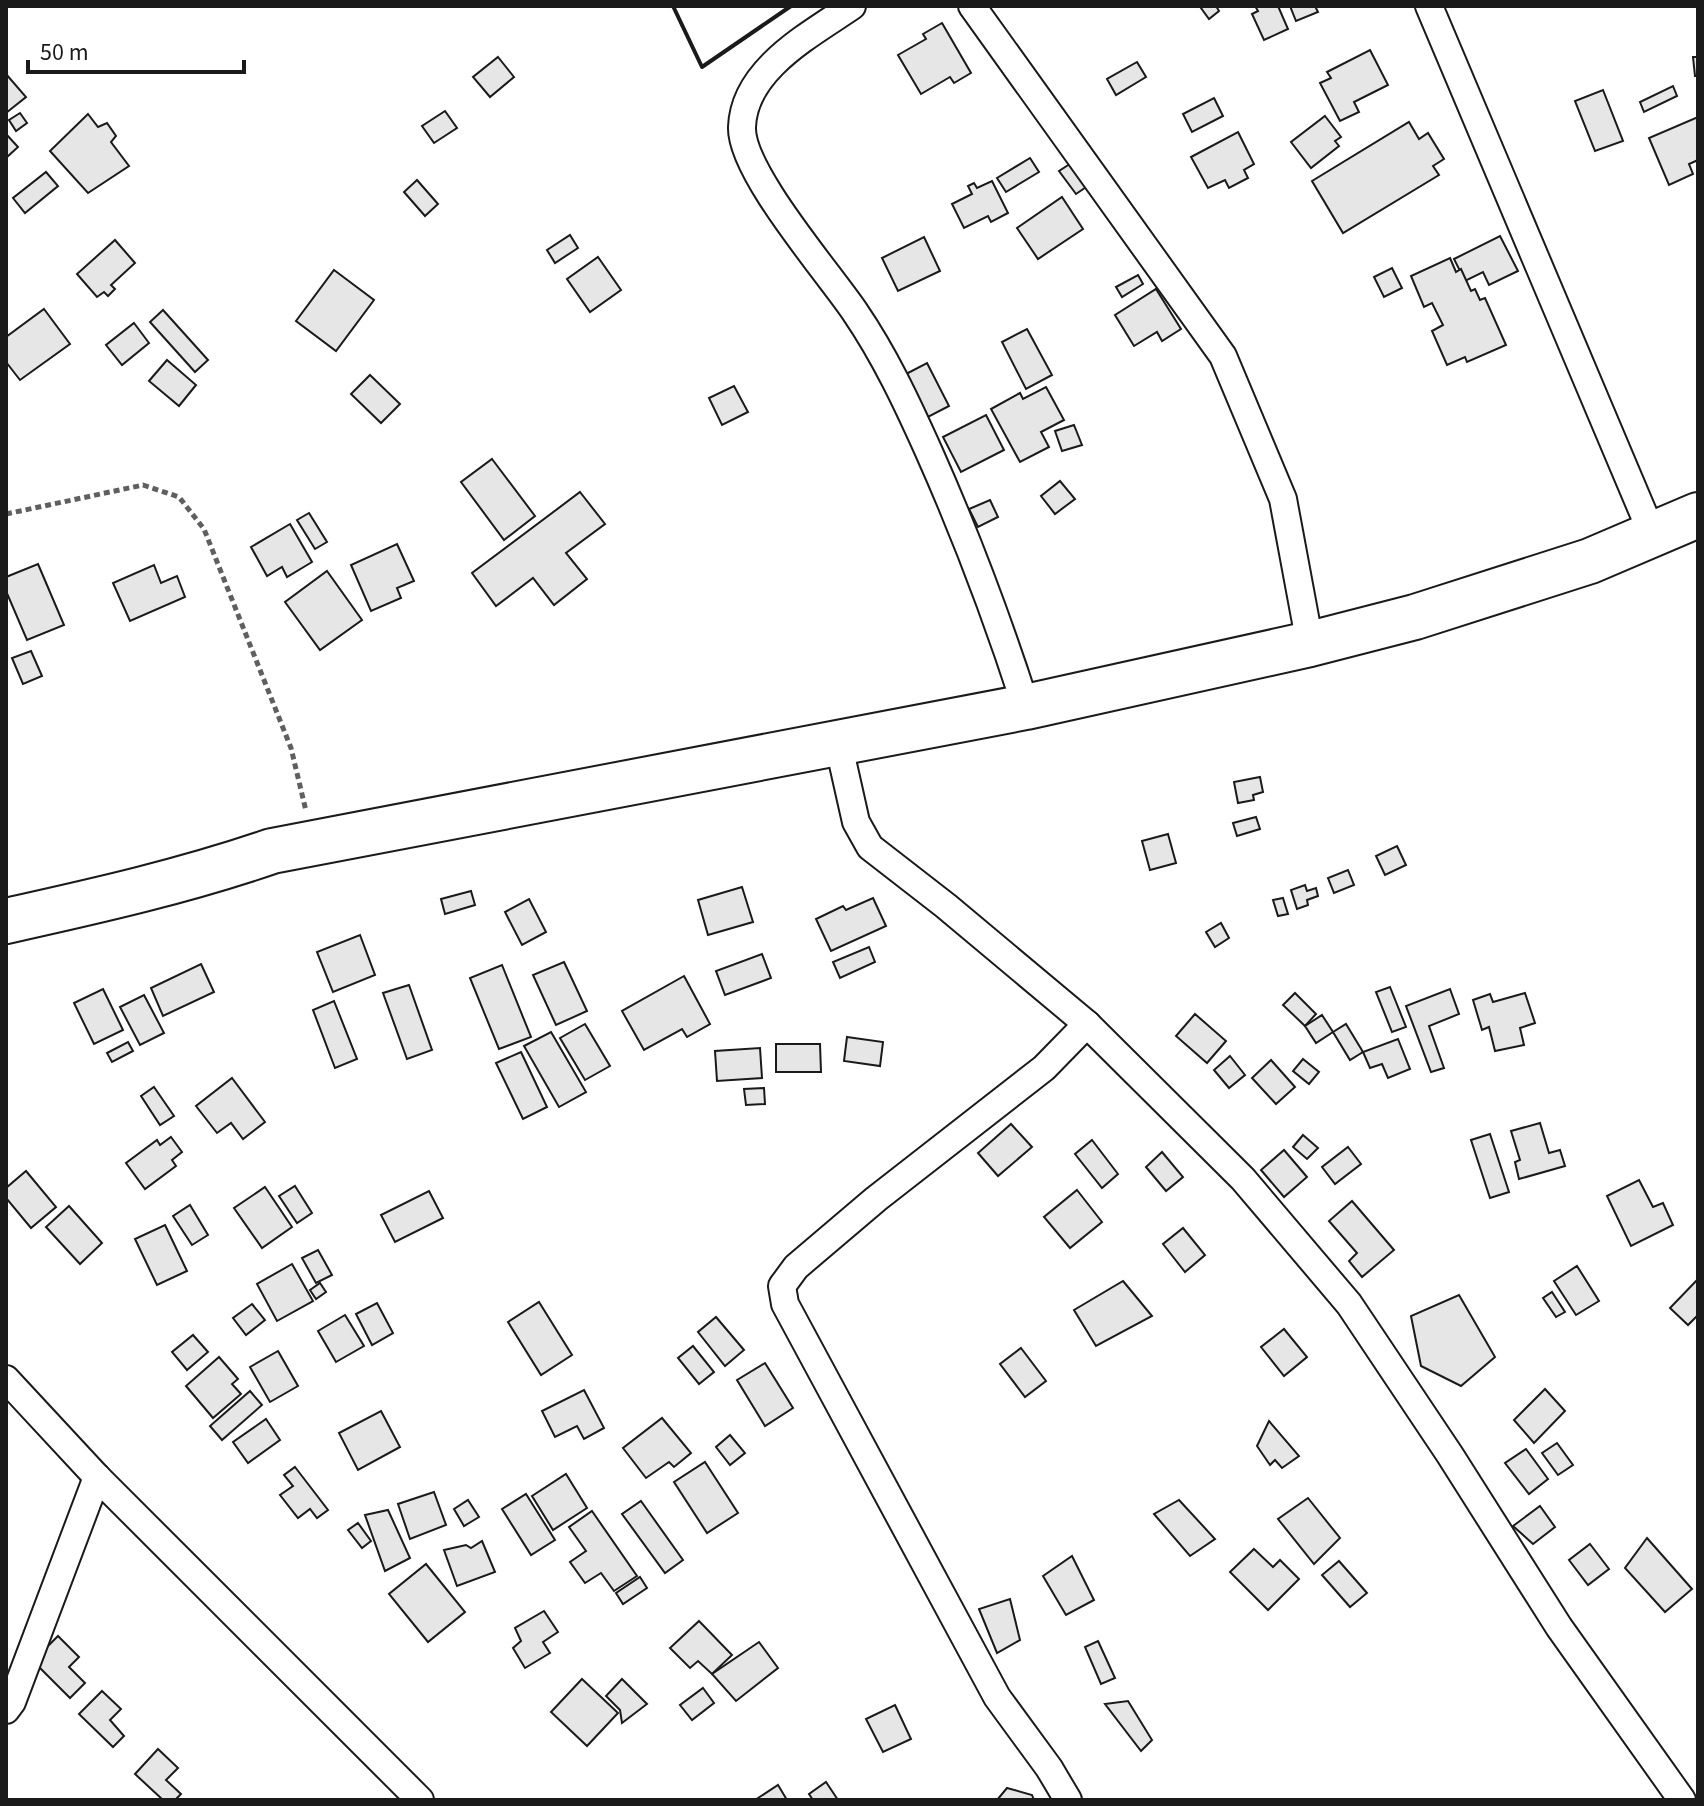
<svg xmlns="http://www.w3.org/2000/svg" width="1704" height="1806" font-family="'Source Sans 3',sans-serif">
<style>
.building{fill:#e6e6e6;stroke:#1a1a1a;stroke-width:2}
.lines{fill:none;stroke-linecap:round;stroke-linejoin:round}
.minor-casing{stroke:#1a1a1a;stroke-width:30}
.trunk-casing{stroke:#1a1a1a;stroke-width:48}
.path{stroke:#5f5f5f;stroke-width:5;stroke-dasharray:6 4;stroke-linecap:butt}
.minor{stroke:#fff;stroke-width:26}
.trunk{stroke:#fff;stroke-width:44}
.wall{stroke:#1a1a1a;stroke-width:4}
</style>
<rect width="100%" height="100%" fill="#fff"/>
<g class="building">
<polygon points="1204,6 1216,6 1219,11 1209,19 1201,8"/>
<polygon points="1255,6 1278,6 1288,29 1264,40 1252,14 1258,11"/>
<polygon points="1290,6 1315,6 1318,12 1296,21"/>
<polygon points="942,23 971,73 954,83 950,77 921,94 898,55 926,39 923,34"/>
<polygon points="1370,50 1388,85 1354,102 1359,112 1340,121 1320,83 1331,78 1327,72"/>
<polygon points="498,57 514,77 490,97 473,77"/>
<polygon points="1693,57 1698,57 1698,76 1695,76"/>
<polygon points="1137,62 1146,77 1116,95 1107,79"/>
<polygon points="6,74 26,97 6,113"/>
<polygon points="1673,86 1677,96 1644,112 1640,102"/>
<polygon points="1603,90 1623,141 1595,151 1575,101"/>
<polygon points="1214,98 1223,116 1192,132 1183,114"/>
<polygon points="445,111 457,128 434,143 422,126"/>
<polygon points="20,113 27,123 16,131 9,120"/>
<polygon points="88,114 98,127 107,123 116,136 111,142 129,166 88,193 50,151"/>
<polygon points="1325,116 1341,137 1335,141 1339,146 1311,168 1291,142"/>
<polygon points="1698,117 1698,160 1689,164 1693,174 1669,185 1649,138"/>
<polygon points="1409,122 1419,139 1428,133 1444,159 1433,166 1439,175 1343,233 1312,181"/>
<polygon points="1238,132 1254,164 1244,170 1248,178 1229,188 1225,180 1208,188 1191,157"/>
<polygon points="6,134 18,147 7,157 6,156"/>
<polygon points="1030,158 1039,172 1006,192 997,178"/>
<polygon points="1076,160 1092,183 1076,194 1059,171"/>
<polygon points="46,172 58,186 25,213 13,198"/>
<polygon points="417,180 438,204 425,216 404,192"/>
<polygon points="992,181 1008,213 991,222 988,216 964,228 952,204 972,194 968,186 974,183 977,188"/>
<polygon points="1062,197 1083,229 1038,259 1017,228"/>
<polygon points="570,235 578,248 555,263 547,250"/>
<polygon points="1500,236 1518,271 1489,285 1483,272 1465,281 1454,259"/>
<polygon points="924,237 940,271 898,291 882,258"/>
<polygon points="115,240 135,263 111,285 115,289 108,296 104,292 97,297 77,274"/>
<polygon points="598,257 621,290 590,312 567,279"/>
<polygon points="1450,258 1456,272 1461,269 1471,291 1475,289 1480,300 1485,298 1506,345 1467,362 1465,357 1447,365 1432,331 1443,325 1432,303 1424,307 1411,276"/>
<polygon points="1392,268 1402,288 1384,297 1374,277"/>
<polygon points="334,270 374,300 336,351 296,321"/>
<polygon points="1138,275 1143,284 1122,297 1116,287"/>
<polygon points="1156,289 1181,329 1162,341 1157,332 1134,346 1115,315"/>
<polygon points="44,309 70,344 20,380 6,362 6,337"/>
<polygon points="163,310 208,360 195,372 150,322"/>
<polygon points="134,323 149,343 122,365 106,345"/>
<polygon points="1027,329 1052,375 1026,389 1002,342"/>
<polygon points="167,360 196,385 179,406 149,381"/>
<polygon points="927,363 949,406 928,417 906,374"/>
<polygon points="370,375 400,404 381,423 351,394"/>
<polygon points="734,386 748,412 722,425 709,398"/>
<polygon points="1046,387 1064,420 1041,432 1049,447 1020,462 991,409 1020,393 1023,399"/>
<polygon points="986,415 1004,450 961,472 943,437"/>
<polygon points="1074,425 1082,445 1062,451 1055,431"/>
<polygon points="492,459 535,516 504,540 461,482"/>
<polygon points="1060,481 1075,499 1055,514 1041,496"/>
<polygon points="580,492 605,524 566,553 587,579 554,605 533,578 496,606 472,573"/>
<polygon points="990,500 998,517 978,527 969,509"/>
<polygon points="309,513 327,542 315,549 297,520"/>
<polygon points="290,524 312,562 287,577 282,567 267,576 251,547"/>
<polygon points="397,544 414,581 397,588 401,598 371,611 351,565"/>
<polygon points="38,564 64,625 27,640 6,591 6,577"/>
<polygon points="154,565 161,583 177,576 185,597 130,621 113,583"/>
<polygon points="327,571 362,620 320,650 285,602"/>
<polygon points="31,651 42,676 23,684 12,658"/>
<polygon points="1260,777 1263,792 1253,795 1254,800 1238,803 1234,782"/>
<polygon points="1256,817 1260,829 1237,836 1233,823"/>
<polygon points="1168,834 1176,863 1150,870 1142,841"/>
<polygon points="1397,846 1406,865 1385,875 1376,856"/>
<polygon points="1348,870 1354,885 1334,893 1328,878"/>
<polygon points="1305,885 1307,891 1316,888 1318,896 1307,900 1308,905 1297,909 1291,890"/>
<polygon points="742,887 753,922 708,935 698,900"/>
<polygon points="471,891 475,905 445,914 441,899"/>
<polygon points="873,898 886,926 831,951 816,919 843,906 846,910"/>
<polygon points="1283,898 1288,914 1278,916 1273,900"/>
<polygon points="529,899 546,932 522,945 505,912"/>
<polygon points="1221,923 1229,938 1215,947 1206,932"/>
<polygon points="360,935 375,975 333,992 317,952"/>
<polygon points="869,947 875,962 840,978 833,962"/>
<polygon points="762,954 771,978 725,995 716,971"/>
<polygon points="564,962 587,1011 556,1025 533,975"/>
<polygon points="201,964 214,992 163,1016 151,988"/>
<polygon points="502,965 531,1037 499,1049 470,978"/>
<polygon points="684,976 710,1024 687,1037 682,1029 644,1050 622,1011"/>
<polygon points="409,985 432,1050 407,1059 383,993"/>
<polygon points="1390,987 1406,1027 1392,1032 1376,992"/>
<polygon points="103,989 123,1030 94,1044 74,1003"/>
<polygon points="1450,989 1459,1014 1429,1026 1444,1068 1431,1072 1406,1006"/>
<polygon points="1295,993 1316,1014 1305,1026 1283,1005"/>
<polygon points="1525,993 1535,1023 1520,1028 1524,1045 1495,1051 1489,1027 1482,1030 1473,1000 1490,994 1493,1002"/>
<polygon points="144,995 164,1033 140,1045 120,1007"/>
<polygon points="334,1001 357,1059 335,1068 313,1010"/>
<polygon points="1195,1014 1226,1041 1207,1063 1176,1036"/>
<polygon points="1322,1015 1333,1032 1316,1043 1305,1026"/>
<polygon points="585,1024 610,1066 585,1080 560,1038"/>
<polygon points="1346,1024 1363,1052 1350,1060 1333,1032"/>
<polygon points="551,1032 586,1092 559,1107 524,1046"/>
<polygon points="847,1037 883,1042 880,1066 844,1061"/>
<polygon points="1398,1039 1410,1069 1388,1078 1382,1064 1370,1068 1363,1052"/>
<polygon points="128,1042 133,1051 112,1062 107,1053"/>
<polygon points="776,1044 820,1044 821,1072 776,1072"/>
<polygon points="760,1048 762,1078 717,1081 715,1051"/>
<polygon points="521,1052 547,1107 523,1119 496,1063"/>
<polygon points="1230,1056 1245,1075 1229,1088 1214,1070"/>
<polygon points="1303,1059 1319,1072 1309,1084 1293,1071"/>
<polygon points="1271,1060 1295,1087 1276,1104 1252,1078"/>
<polygon points="232,1078 265,1122 243,1139 231,1123 217,1133 196,1106"/>
<polygon points="154,1087 174,1116 160,1125 141,1096"/>
<polygon points="764,1088 765,1104 746,1105 744,1089"/>
<polygon points="1540,1123 1549,1153 1560,1150 1565,1166 1519,1179 1515,1162 1520,1160 1511,1131"/>
<polygon points="1011,1124 1032,1147 998,1176 978,1153"/>
<polygon points="1490,1134 1509,1192 1490,1198 1471,1140"/>
<polygon points="1303,1135 1318,1148 1307,1159 1293,1147"/>
<polygon points="171,1137 182,1152 172,1160 176,1166 145,1189 126,1163 157,1140 160,1145"/>
<polygon points="1092,1140 1118,1174 1102,1188 1075,1154"/>
<polygon points="1348,1147 1361,1164 1335,1184 1322,1167"/>
<polygon points="1284,1150 1307,1177 1284,1197 1261,1170"/>
<polygon points="1162,1152 1183,1177 1166,1191 1146,1167"/>
<polygon points="26,1171 56,1207 31,1228 6,1198 6,1188"/>
<polygon points="1639,1180 1653,1207 1663,1203 1673,1225 1631,1246 1607,1196"/>
<polygon points="295,1186 312,1213 297,1223 279,1196"/>
<polygon points="265,1187 292,1227 262,1248 234,1208"/>
<polygon points="1077,1190 1102,1222 1070,1248 1044,1217"/>
<polygon points="429,1191 443,1218 395,1242 381,1215"/>
<polygon points="1352,1201 1394,1250 1362,1277 1349,1261 1357,1253 1329,1221"/>
<polygon points="190,1205 208,1235 192,1245 173,1216"/>
<polygon points="69,1206 102,1243 80,1264 46,1227"/>
<polygon points="165,1225 187,1271 157,1285 135,1239"/>
<polygon points="1183,1228 1205,1255 1185,1272 1163,1244"/>
<polygon points="318,1250 332,1275 316,1283 302,1258"/>
<polygon points="292,1264 313,1301 277,1321 257,1284"/>
<polygon points="1577,1266 1599,1301 1576,1315 1554,1281"/>
<polygon points="1698,1279 1698,1315 1688,1325 1670,1308"/>
<polygon points="1123,1281 1152,1316 1096,1346 1074,1310"/>
<polygon points="320,1283 326,1292 316,1299 310,1290"/>
<polygon points="1552,1292 1565,1312 1556,1317 1543,1298"/>
<polygon points="1459,1295 1495,1357 1461,1386 1421,1366 1411,1316"/>
<polygon points="539,1302 572,1355 541,1375 508,1322"/>
<polygon points="377,1303 393,1333 372,1345 356,1314"/>
<polygon points="252,1304 265,1320 246,1335 233,1318"/>
<polygon points="345,1315 364,1346 336,1362 318,1331"/>
<polygon points="716,1317 744,1350 725,1366 698,1332"/>
<polygon points="1284,1329 1307,1357 1284,1376 1261,1347"/>
<polygon points="193,1335 208,1352 187,1370 172,1352"/>
<polygon points="693,1346 714,1372 699,1384 678,1358"/>
<polygon points="1021,1348 1046,1381 1025,1397 1000,1364"/>
<polygon points="278,1351 298,1386 270,1402 250,1367"/>
<polygon points="219,1357 238,1379 232,1384 241,1394 213,1418 186,1386"/>
<polygon points="765,1363 793,1408 765,1426 737,1380"/>
<polygon points="1545,1389 1565,1411 1534,1443 1514,1420"/>
<polygon points="584,1390 604,1428 584,1439 577,1426 555,1437 542,1411"/>
<polygon points="250,1391 262,1405 222,1440 210,1426"/>
<polygon points="381,1411 400,1447 358,1470 339,1433"/>
<polygon points="662,1418 691,1453 674,1467 669,1462 646,1478 623,1448"/>
<polygon points="266,1419 280,1440 248,1463 233,1442"/>
<polygon points="1269,1421 1299,1456 1282,1468 1275,1460 1270,1465 1257,1446"/>
<polygon points="730,1435 745,1453 730,1465 716,1447"/>
<polygon points="1557,1443 1573,1465 1558,1475 1542,1453"/>
<polygon points="1526,1449 1548,1479 1529,1494 1505,1463"/>
<polygon points="705,1462 738,1513 707,1533 674,1482"/>
<polygon points="295,1467 328,1510 317,1518 310,1509 298,1518 280,1495 293,1486 284,1475"/>
<polygon points="566,1474 587,1508 553,1530 532,1496"/>
<polygon points="434,1492 446,1525 410,1539 398,1504"/>
<polygon points="526,1494 555,1540 531,1555 502,1509"/>
<polygon points="1308,1498 1340,1538 1314,1564 1278,1519"/>
<polygon points="468,1500 479,1517 464,1526 454,1509"/>
<polygon points="1179,1500 1215,1539 1190,1556 1154,1514"/>
<polygon points="641,1501 683,1560 665,1573 622,1514"/>
<polygon points="1540,1506 1555,1527 1533,1544 1513,1526"/>
<polygon points="388,1510 410,1558 385,1571 365,1515"/>
<polygon points="592,1511 637,1576 614,1591 601,1573 585,1583 570,1562 586,1551 569,1527"/>
<polygon points="358,1523 371,1541 362,1548 348,1530"/>
<polygon points="1647,1538 1692,1589 1665,1612 1625,1568"/>
<polygon points="482,1541 495,1572 457,1586 444,1550 466,1545 471,1548"/>
<polygon points="1590,1544 1609,1569 1588,1585 1569,1560"/>
<polygon points="1254,1549 1273,1567 1280,1560 1299,1579 1268,1610 1230,1572"/>
<polygon points="1072,1556 1094,1600 1066,1615 1043,1576"/>
<polygon points="1339,1561 1367,1593 1350,1607 1322,1575"/>
<polygon points="426,1564 465,1612 428,1642 389,1594"/>
<polygon points="640,1577 647,1588 623,1604 616,1593"/>
<polygon points="1010,1599 1020,1640 997,1653 979,1609"/>
<polygon points="544,1611 558,1632 543,1642 550,1653 525,1668 513,1648 521,1641 515,1628"/>
<polygon points="699,1621 732,1655 712,1674 698,1661 690,1668 670,1648"/>
<polygon points="58,1636 79,1657 69,1667 85,1683 70,1698 33,1661"/>
<polygon points="1098,1641 1115,1678 1101,1684 1085,1647"/>
<polygon points="759,1642 778,1668 736,1701 712,1674"/>
<polygon points="582,1679 618,1713 587,1746 551,1712"/>
<polygon points="622,1679 647,1704 622,1723 620,1710 606,1696"/>
<polygon points="703,1688 714,1703 692,1720 680,1705"/>
<polygon points="102,1691 121,1709 110,1720 124,1736 113,1747 79,1714"/>
<polygon points="1128,1701 1152,1740 1141,1751 1105,1704"/>
<polygon points="895,1705 911,1739 883,1752 866,1719"/>
<polygon points="158,1749 178,1768 166,1780 181,1794 175,1800 163,1800 135,1774"/>
<polygon points="826,1782 838,1800 813,1800 809,1794"/>
<polygon points="778,1785 787,1800 755,1800"/>
<polygon points="1007,1788 1032,1795 1034,1800 997,1800"/>
</g>
<g class="lines">
<g class="minor-casing">
<g id="minor">
<path d="M 852,6 C 810,35 744,69 742,127 C 740,171 828,272 855,312 C 885,356 907,403 929,452 C 966,535 998,620 1026,707"/>
<polyline points="972,6 1223,356 1283,499 1310,644"/>
<polyline points="1429,6 1653,536"/>
<polyline points="838,742 856,822 870,847 946,906 1087,1024 1243,1179 1349,1304 1450,1455 1559,1627 1682,1800"/>
<polyline points="6,1379 97,1477 420,1800"/>
<polyline points="6,1710 12,1702 97,1477"/>
<polyline points="1068,1800 1049,1768 997,1697 785,1304 782,1286 796,1267 876,1199 1044,1068 1087,1024"/>
</g>
</g>
<g class="trunk-casing">
<path id="trunk" d="M 6,921 C 96,901 185,881 272,851 L 1026,707 L 1310,644 L 1415,617 L 1590,561 L 1698,515"/>
</g>
<polyline class="path" points="6,514 143,485 179,497 204,529 291,748 306,811"/>
<use href="#minor" class="minor"/>
<use href="#trunk" class="trunk"/>
<polyline class="wall" points="673,6 702,67 791,6"/>
</g>
<rect width="1704" height="1806" fill="none" stroke="#1a1a1a" stroke-width="16"/>
<path d="M28 60v12h216v-12" fill="none" stroke="#1a1a1a" stroke-width="4"/>
<text x="40" y="60" font-size="24" fill="#1a1a1a" stroke="#ffffff" stroke-width="6" paint-order="stroke">50 m</text>
</svg>
